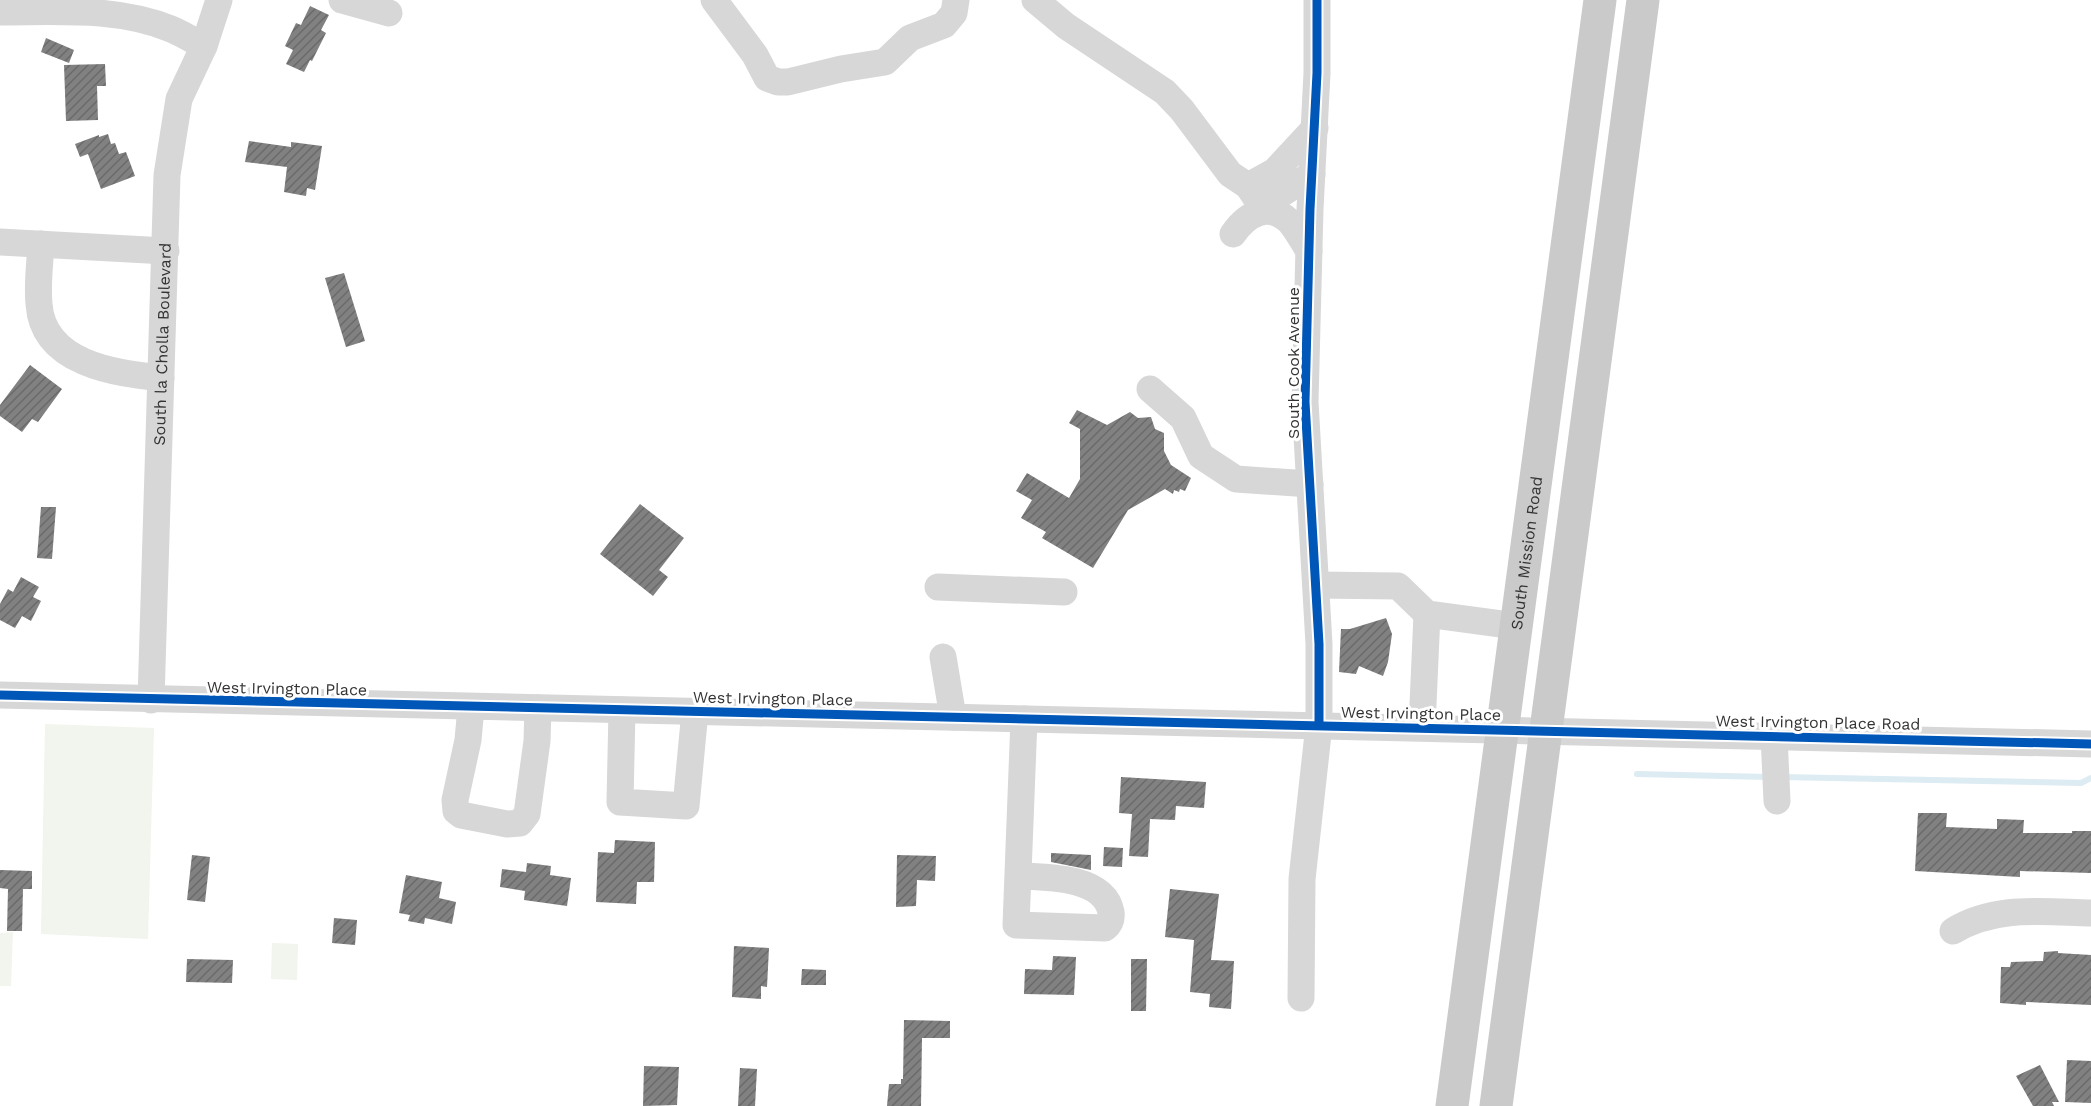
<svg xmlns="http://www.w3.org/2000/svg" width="2091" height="1106" font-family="'Work Sans',sans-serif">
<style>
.green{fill:#f1f5ed}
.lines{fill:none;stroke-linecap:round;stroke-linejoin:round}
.stream{stroke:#ddebf3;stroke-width:6}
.building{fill:url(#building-hatch)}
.minor{stroke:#d7d7d7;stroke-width:27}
.major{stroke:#cacaca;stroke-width:33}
.cycleway-casing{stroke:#fff;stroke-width:13}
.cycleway{stroke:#0057b8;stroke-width:9}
.labels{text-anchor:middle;stroke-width:6;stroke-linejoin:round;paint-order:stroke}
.street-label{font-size:16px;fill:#333;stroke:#fff}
</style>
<defs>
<pattern id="building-hatch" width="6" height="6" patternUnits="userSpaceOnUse" patternTransform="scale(1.5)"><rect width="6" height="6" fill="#818181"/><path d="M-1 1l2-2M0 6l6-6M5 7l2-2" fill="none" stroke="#6a6a6a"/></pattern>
</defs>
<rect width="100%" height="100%" fill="#fff"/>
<g class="green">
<polygon points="45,724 154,728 148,939 41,934"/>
<polygon points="13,932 11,986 0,986 0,933"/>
<polygon points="272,943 298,944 297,980 271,979"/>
</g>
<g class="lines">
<g class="stream">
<polyline points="1637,774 1768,777"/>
<polyline points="1781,777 2081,783 2091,778"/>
</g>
</g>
<g class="building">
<polygon points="310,6 329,15 321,30 326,33 312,61 310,60 304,72 286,64 293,50 285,46 296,23 301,25"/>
<polygon points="46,38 74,50 69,63 41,52"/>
<polygon points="105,64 106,86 97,86 98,120 66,121 64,65"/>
<polygon points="108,134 111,144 115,143 119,154 126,152 135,176 101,189 88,154 80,157 75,144 99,135 99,137"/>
<polygon points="249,141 291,147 291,142 322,146 315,190 307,188 306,196 284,192 287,167 245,162"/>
<polygon points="344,273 365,341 346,347 325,278"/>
<polygon points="30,365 62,389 38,422 32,419 22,432 0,416 0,405"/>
<polygon points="1077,410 1107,425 1130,412 1138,418 1151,417 1155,429 1164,433 1164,451 1171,465 1191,478 1185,491 1180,489 1179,492 1174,490 1173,494 1165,489 1128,510 1093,568 1042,538 1046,532 1021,518 1032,500 1016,491 1027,473 1069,498 1080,479 1080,429 1069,423"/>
<polygon points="640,504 684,538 659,570 668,577 653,596 600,554"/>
<polygon points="41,507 56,507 52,559 37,558"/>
<polygon points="21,577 39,587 33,597 41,601 31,621 22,616 15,628 0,620 0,604 8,589 13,592"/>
<polygon points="1386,618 1392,634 1388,662 1383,676 1359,666 1356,674 1339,672 1341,629 1350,629"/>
<polygon points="1121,777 1206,782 1204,808 1176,806 1175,820 1150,819 1148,857 1129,856 1132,814 1119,813"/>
<polygon points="1918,813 1947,813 1946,827 1997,829 1997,819 2024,820 2023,833 2072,833 2072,831 2091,831 2091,873 2020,871 2020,877 1915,871"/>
<polygon points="615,840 655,842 654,882 637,882 636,904 596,902 598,852 614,853"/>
<polygon points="1104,847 1123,848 1122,867 1103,866"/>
<polygon points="1051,853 1091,855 1091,870 1051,862"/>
<polygon points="192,855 210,857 205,902 187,900"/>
<polygon points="897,855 936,856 935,881 917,880 916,906 896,907"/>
<polygon points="527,863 551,866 550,875 571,878 567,906 524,900 525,891 500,887 502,869 526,872"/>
<polygon points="0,870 32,871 32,889 23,889 22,931 7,931 8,889 0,888"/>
<polygon points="406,875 442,882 439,898 456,902 452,924 425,918 424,924 408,921 410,915 399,913"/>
<polygon points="1170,889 1219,894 1211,960 1234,961 1231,1009 1209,1007 1210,994 1190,992 1194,940 1165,937"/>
<polygon points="334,918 357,920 355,945 332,943"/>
<polygon points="734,946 769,948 767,987 761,986 761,999 732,997"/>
<polygon points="2058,951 2058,953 2091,955 2091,1005 2026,1002 2026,1005 2000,1003 2001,967 2010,967 2011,962 2043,961 2044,952"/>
<polygon points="1053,956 1076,957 1074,995 1024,994 1025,969 1052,970"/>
<polygon points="187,959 233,960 232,983 186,982"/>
<polygon points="1131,959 1147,959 1146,1011 1131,1011"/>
<polygon points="802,969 826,970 826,985 801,985"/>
<polygon points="904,1020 950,1021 950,1038 922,1038 921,1106 887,1106 889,1084 901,1084 901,1079 903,1079"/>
<polygon points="2067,1060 2091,1061 2091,1103 2065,1102"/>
<polygon points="2040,1065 2059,1102 2052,1102 2054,1106 2033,1106 2016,1076"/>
<polygon points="644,1066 679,1067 677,1105 643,1106"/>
<polygon points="740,1068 757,1069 755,1106 738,1106"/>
</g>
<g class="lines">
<g class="minor">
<polyline points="342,0 389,13"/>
<polyline points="714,0 755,55 767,78 778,82 788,82 841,69 885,62 910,38 944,25 954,13 956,0"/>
<polyline points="1035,0 1066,26 1165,92 1182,110 1230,174 1248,186"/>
<path d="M 0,12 C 58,12 117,7 171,29 C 183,34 194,41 204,46"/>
<polyline points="1312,174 1275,198 1264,210 1248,186 1275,171 1315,128"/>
<path d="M 1233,234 C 1247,214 1269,201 1290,222 C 1297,230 1303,242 1309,251"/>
<polyline points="0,242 166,251"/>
<path d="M 41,244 C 40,263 37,284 39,304 C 43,364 115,373 161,378"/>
<polyline points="1150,389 1183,418 1201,456 1236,479 1310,484"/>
<polyline points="1316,585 1398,586 1427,614 1516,626"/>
<polyline points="938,587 1064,592"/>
<polyline points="943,657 953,717"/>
<polyline points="0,695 2091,744"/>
<path id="s1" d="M 151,700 L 167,175 L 179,99 L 204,46 L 219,0"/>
<polyline points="471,707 468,740 455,800 456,811 461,815 507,824 520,823 527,814 537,741 538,708"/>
<polyline points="622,710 620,802 686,806 695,711"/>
<polyline points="1422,727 1427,614"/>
<polyline points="1774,736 1777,801"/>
<path d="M 1018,876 C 1046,877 1104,876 1111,912 C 1112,919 1110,924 1105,928 L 1016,925 L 1024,719"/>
<path d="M 1953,931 C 1995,905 2043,912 2091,913"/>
<polyline points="1301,998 1302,879 1319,725 1319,644 1305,402 1310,209 1317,73 1317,0"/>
</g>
<g class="major">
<path id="s2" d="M 1452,1106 L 1600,0"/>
<polyline points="1496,1106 1643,0"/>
</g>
<g class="cycleway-casing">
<g id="cycleway">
<polyline points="1317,0 1317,73 1310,209 1305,402 1319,644 1319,725"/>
<polyline points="0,695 2091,744"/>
</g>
</g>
<use href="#cycleway" class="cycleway"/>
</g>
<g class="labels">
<g class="street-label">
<text dy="6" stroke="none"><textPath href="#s1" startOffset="356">South la Cholla Boulevard</textPath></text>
<text transform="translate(1293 363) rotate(-90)" y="6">South Cook Avenue</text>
<text dy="6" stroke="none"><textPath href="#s2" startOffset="558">South Mission Road</textPath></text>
<text transform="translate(287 688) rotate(1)" y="6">West Irvington Place</text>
<text transform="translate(773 698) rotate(1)" y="6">West Irvington Place</text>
<text transform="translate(1421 713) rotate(1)" y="6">West Irvington Place</text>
<text transform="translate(1818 722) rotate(1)" y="6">West Irvington Place Road</text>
</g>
</g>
</svg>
